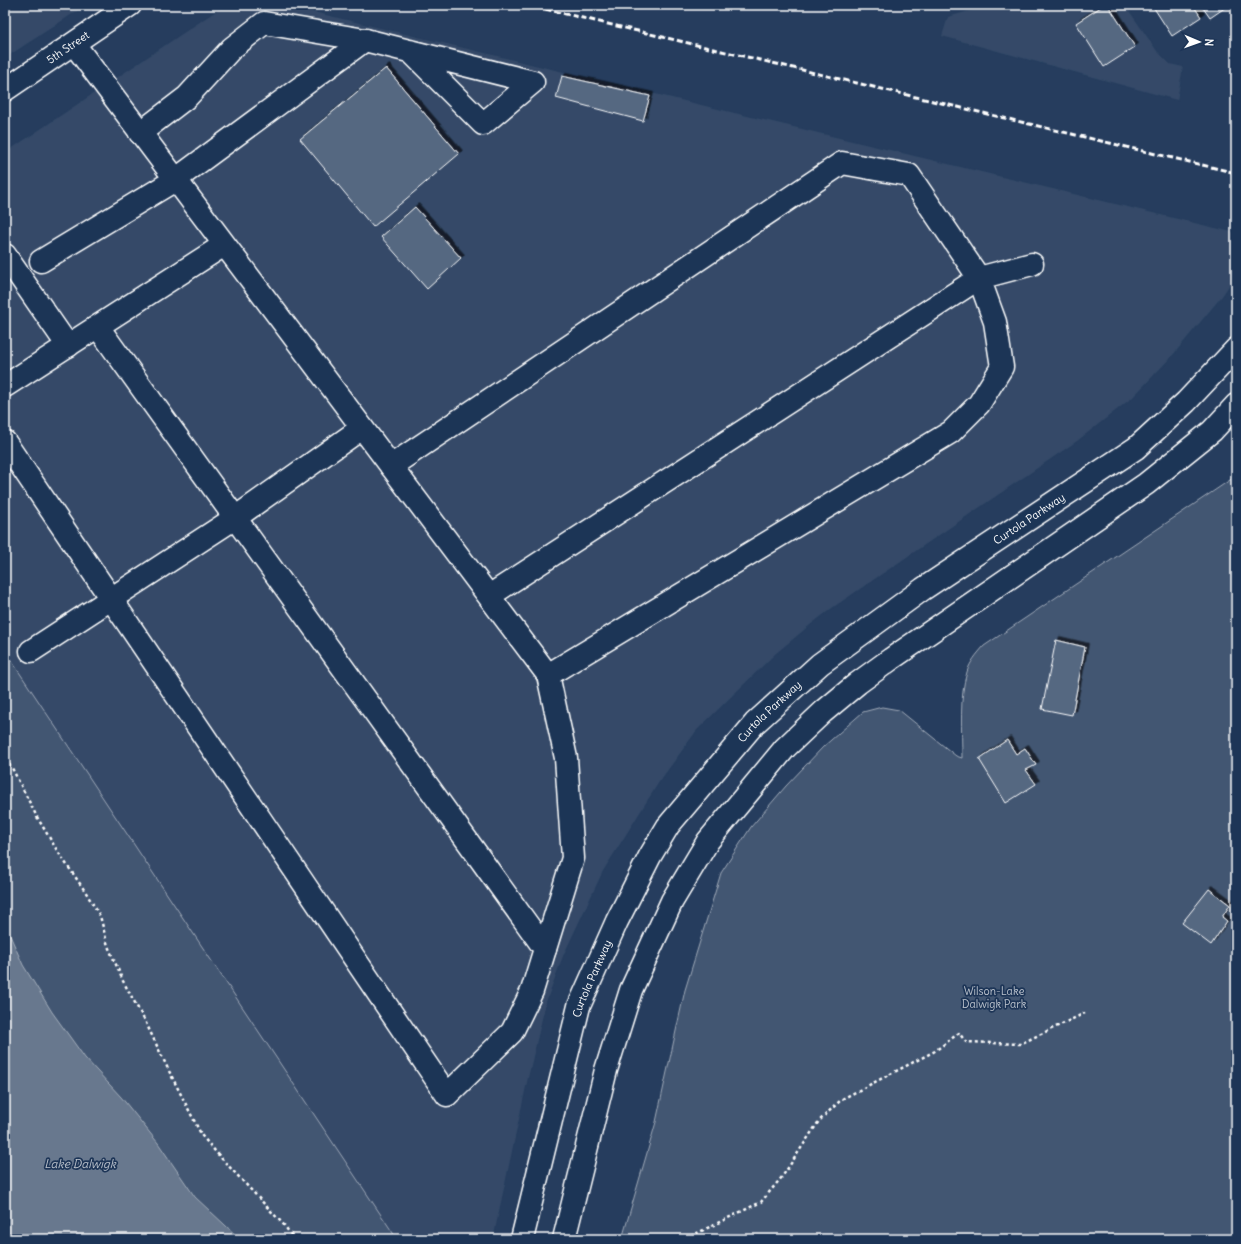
<svg xmlns="http://www.w3.org/2000/svg" width="1241" height="1244" font-family="Delius,sans-serif">
<style>
.built{fill:#344a68}
.green{fill:#425672;stroke:#a0aab8}
.water{fill:#67788e;stroke:#a4aebb}
.building{fill:#556781;stroke:#fff;filter:url(#shadow)}
.lines{fill:none;stroke-linecap:round;stroke-linejoin:round}
.minor-casing{stroke:#fff;stroke-width:25}
.major-casing{stroke:#fff;stroke-width:25}
.path{stroke:#fff;stroke-width:2.5;stroke-dasharray:3 3;stroke-linecap:butt}
.minor{stroke:#1d3557;stroke-width:22}
.major{stroke:#1d3557;stroke-width:22}
.rail{stroke:#fff;stroke-width:3;stroke-dasharray:6 3;stroke-linecap:butt}
.labels{text-anchor:middle;stroke-width:3.5;stroke-linejoin:round;paint-order:stroke}
.street-label{font-size:11px;fill:#fff;stroke:#1d3557}
.park-label{font-size:11px;fill:#bdc4ce;stroke:#1d3557}
.water-label{font-size:12px;font-style:italic;fill:#bbc2cc;stroke:#1d3557}
</style>
<defs>
<filter id="shadow"><feDropShadow dx="3.5" dy="-3.5" stdDeviation="0" flood-color="#0009"/></filter>
</defs>
<rect width="100%" height="100%" fill="#263d5e"/>
<filter id="ink" filterUnits="userSpaceOnUse"><feTurbulence type="fractalNoise" baseFrequency=".025" numOctaves="2"/><feDisplacementMap in="SourceGraphic" scale="8" xChannelSelector="R" yChannelSelector="G"/><feConvolveMatrix kernelMatrix="1 2 1 2 8 2 1 2 1" color-interpolation-filters="sRGB"/></filter>
<g filter="url(#ink)">
<g class="built">
<polygon points="5,5 86,5 5,58"/>
<polygon points="225,5 284,5 1236,233 1236,275 1222,296 1172,356 1133,397 1077,441 832,608 810,625 775,654 697,730 659,782 603,871 563,956 546,1002 527,1082 493,1239 397,1239 5,651 5,153"/>
<polygon points="990,5 1125,5 1157,51 1170,64 1183,67 1177,100 942,36 948,17"/>
</g>
<g class="green">
<path d="M 1236,476 L 1236,1239 L 622,1239 L 656,1122 L 685,990 L 721,873 L 751,827 L 786,786 L 823,747 L 863,712 L 882,707 L 899,710 L 956,756 L 962,758 C 962,731 959,697 967,672 C 970,662 977,654 984,646 Z"/>
<polygon points="5,651 397,1239 5,1239"/>
</g>
<polygon class="water" points="5,924 23,965 52,1012 85,1058 121,1097 158,1143 195,1197 240,1239 5,1239"/>
<g class="building">
<polygon points="1104,5 1108,5 1135,47 1104,67 1076,23"/>
<polygon points="1152,5 1193,5 1201,17 1172,36"/>
<polygon points="1201,5 1229,5 1210,18"/>
<polygon points="386,68 459,154 373,227 300,139"/>
<polygon points="562,76 650,96 643,121 556,98"/>
<polygon points="415,207 461,258 427,289 381,237"/>
<polygon points="1056,640 1085,647 1072,715 1042,709"/>
<polygon points="1007,740 1016,754 1025,748 1036,765 1026,770 1036,784 1006,803 979,759"/>
<polygon points="1209,889 1230,905 1222,917 1227,921 1211,945 1182,923"/>
</g>
<g class="lines">
<g class="minor-casing">
<g id="minor">
<path id="s1" d="M 5,90 L 130,5"/>
<polyline points="140,133 187,97 232,48 264,23 365,40 533,82 483,124 410,51"/>
<polyline points="5,255 68,346"/>
<polyline points="41,261 175,180 365,40"/>
<polyline points="98,327 545,949"/>
<polyline points="5,386 224,245"/>
<polyline points="5,442 447,1095 512,1032 532,991 573,858 566,758 548,675 74,44"/>
<polyline points="391,466 842,163 909,175 979,278 995,322 1002,367 979,404 951,432 548,675"/>
<polyline points="489,596 979,278 1032,264"/>
<polyline points="31,651 235,518 362,428"/>
</g>
</g>
<g class="major-casing">
<g id="major">
<path id="s2" d="M 522,1239 L 579,1006 L 617,921 L 650,856 L 668,826 L 755,723 L 820,664 L 923,589 L 1136,448 L 1186,402 L 1236,349"/>
<polyline points="564,1239 606,1070 631,990 672,901 708,841 785,748 823,712 858,683 891,659 1146,484 1212,431 1236,405"/>
</g>
</g>
<g class="path">
<polyline points="5,759 12,768 37,817 58,852 85,891 100,916 108,946 123,981 146,1023 169,1071 202,1136 222,1159 284,1225 294,1239"/>
<polyline points="685,1239 761,1202 782,1177 819,1121 842,1099 935,1051 959,1033 966,1042 1020,1044 1085,1013"/>
</g>
<use href="#minor" class="minor"/>
<use href="#major" class="major"/>
<polyline class="rail" points="528,5 1236,173"/>
</g>
</g>
<g class="labels">
<g class="street-label">
<text dy="4" stroke="none"><textPath href="#s1" startOffset="76">5th Street</textPath></text>
<text dy="4" stroke="none"><textPath href="#s2" startOffset="918">Curtola Parkway</textPath></text>
<text dy="4" stroke="none"><textPath href="#s2" startOffset="594">Curtola Parkway</textPath></text>
<text dy="4" stroke="none"><textPath href="#s2" startOffset="270">Curtola Parkway</textPath></text>
</g>
<g class="park-label">
<text x="994" y="995">Wilson-Lake<tspan x="994" dy="13">Dalwigk Park</tspan></text>
</g>
<g class="water-label">
<text x="80" y="1168">Lake Dalwigk</text>
</g>
</g>
<rect width="1241" height="1244" fill="none" stroke="#1d3557" stroke-width="20"/>
<rect x="10" y="10" width="1221" height="1224" fill="none" stroke="#fff" stroke-width="1.5" filter="url(#ink)"/>
<g transform="translate(1199 42) rotate(92)" stroke="#1d3557" stroke-width="3" paint-order="stroke">
<path d="M0-3L7 15L0 10L-7 15Z" fill="#ffffff"/>
<text y="-6" font-size="11" font-weight="bold" text-anchor="middle" fill="#ffffff">N</text>
</g>
</svg>
